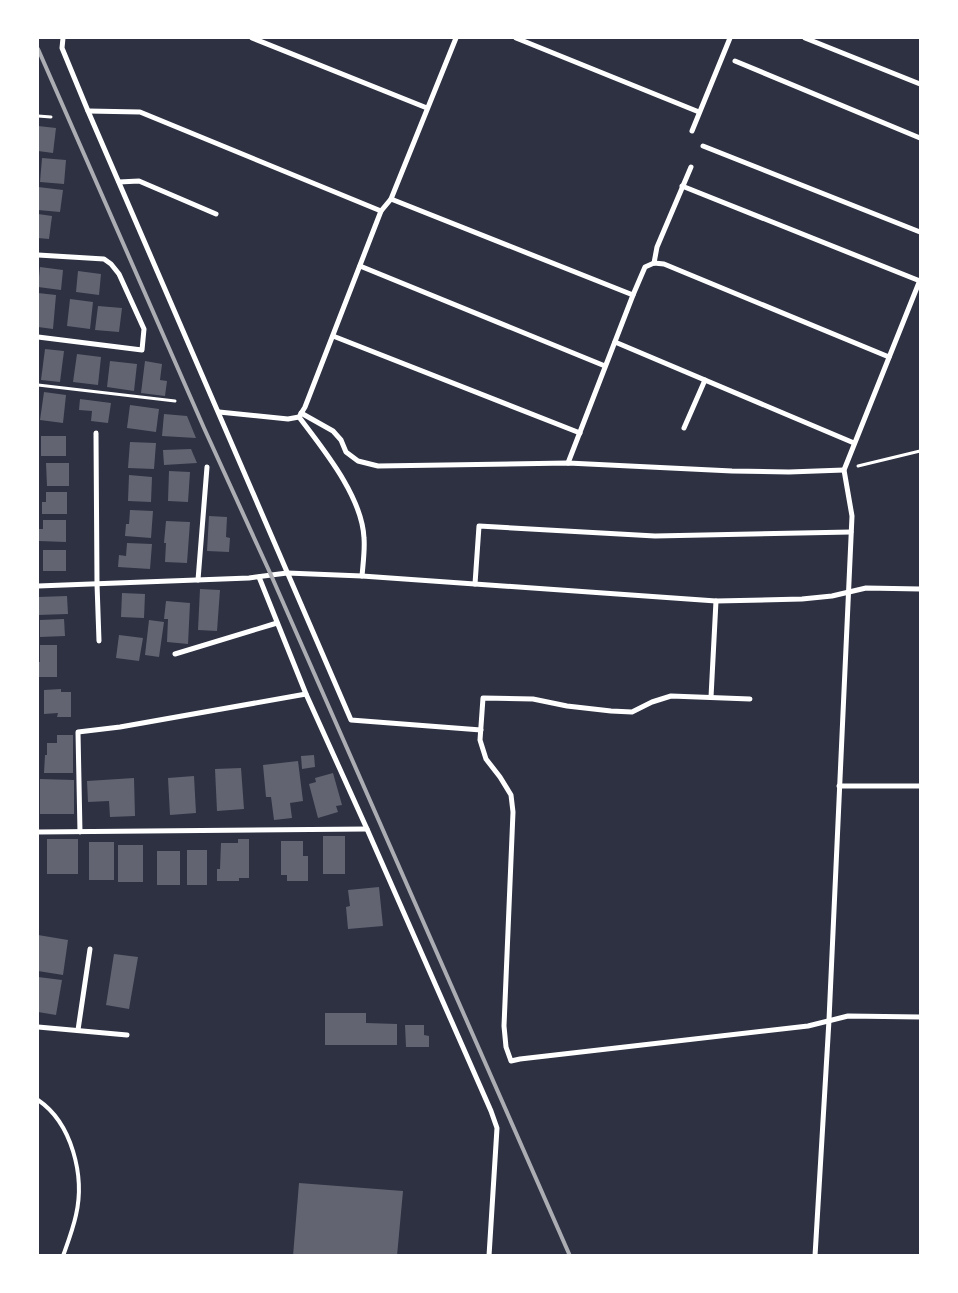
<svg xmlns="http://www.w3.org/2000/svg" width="958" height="1293" font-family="Lato,sans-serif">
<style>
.building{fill:#626471}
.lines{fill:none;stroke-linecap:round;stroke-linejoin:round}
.path{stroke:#fff;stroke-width:3}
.service{stroke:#fff;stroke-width:4}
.minor{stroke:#fff;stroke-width:5}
.rail{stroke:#abadb3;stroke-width:4}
</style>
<rect width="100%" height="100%" fill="#2d3142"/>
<g class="building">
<polygon points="38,126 56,128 53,153 38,151"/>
<polygon points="42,158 66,160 64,184 40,182"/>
<polygon points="38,187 63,190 60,212 38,210"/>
<polygon points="38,214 52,216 49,239 38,238"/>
<polygon points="40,267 63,270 61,290 38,287"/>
<polygon points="78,271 101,274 99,295 76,292"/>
<polygon points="38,293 56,295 53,329 38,327"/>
<polygon points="70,299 93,302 90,329 67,326"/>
<polygon points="98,306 122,308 119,332 95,330"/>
<polygon points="45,349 64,351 60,382 41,380"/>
<polygon points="77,354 101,357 98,385 73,382"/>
<polygon points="110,361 137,364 134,391 107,387"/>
<polygon points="145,361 162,364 160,380 167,381 165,396 141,393"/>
<polygon points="44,392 66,395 63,423 40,420"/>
<polygon points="80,399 111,403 108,423 91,421 92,411 79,410"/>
<polygon points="130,405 159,409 156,432 127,428"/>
<polygon points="164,414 187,416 196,438 162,436"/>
<rect x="41" y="436" width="25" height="20"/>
<polygon points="130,442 156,443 154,469 128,468"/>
<polygon points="191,449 197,463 164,465 163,450"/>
<polygon points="46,463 69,463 69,486 47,486"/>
<polygon points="169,471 190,472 188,502 168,501"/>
<polygon points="129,475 152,477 151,502 128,501"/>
<polygon points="46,492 67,492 67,514 42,514 42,502 46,502"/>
<polygon points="130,510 153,511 151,538 125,536 126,524 129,524"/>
<polygon points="209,516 227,517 226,537 230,538 229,552 207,551"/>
<polygon points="43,520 66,520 66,542 38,541 38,529 43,529"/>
<polygon points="166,521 190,522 187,563 165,562 166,543 164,543"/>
<polygon points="127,543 152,544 150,569 118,567 119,555 126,556"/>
<rect x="43" y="550" width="23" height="21"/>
<polygon points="200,589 220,590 217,631 198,630"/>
<polygon points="122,593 145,594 144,618 121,617"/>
<polygon points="67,596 68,614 38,615 38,597"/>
<polygon points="166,601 190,603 188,644 167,642 168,619 164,619"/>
<polygon points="64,619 65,636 40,637 40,620"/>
<polygon points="149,620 164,622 159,657 145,655"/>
<polygon points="119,635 143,638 139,661 116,658"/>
<polygon points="40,645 57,645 57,677 38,677 38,662 40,662"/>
<polygon points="61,689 61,692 71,692 71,717 57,717 58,713 44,714 44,690"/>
<polygon points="57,735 73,735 73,773 44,773 45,755 47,755 47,743 57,743"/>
<polygon points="314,755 315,767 302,769 301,756"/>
<polygon points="298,761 303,801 290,803 292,818 274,820 271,797 266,797 263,765"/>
<polygon points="241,768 244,809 217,811 215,769"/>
<polygon points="333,773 342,805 336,806 338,812 318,818 309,784 316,782 315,778"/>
<polygon points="194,776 196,813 170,815 168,778"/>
<polygon points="134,778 135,816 110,817 109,801 88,802 87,781"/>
<polygon points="40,779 74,780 74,814 40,814"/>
<rect x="323" y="836" width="22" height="38"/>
<rect x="47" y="839" width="31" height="35"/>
<polygon points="238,839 249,839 249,878 239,878 239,881 217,881 217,869 220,869 221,843 238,843"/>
<polygon points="281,841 303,841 303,856 308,856 308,881 287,881 287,875 281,875"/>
<rect x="89" y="842" width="25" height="38"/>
<rect x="118" y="845" width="25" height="37"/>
<rect x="187" y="850" width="20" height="35"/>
<rect x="157" y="851" width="23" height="34"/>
<polygon points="379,887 383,926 348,929 346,907 350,906 348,890"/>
<polygon points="38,935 68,940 63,975 38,971"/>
<polygon points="114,954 138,957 129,1009 106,1005"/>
<polygon points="38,977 62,980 56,1015 38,1012"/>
<polygon points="325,1013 366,1013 366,1023 397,1024 397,1045 325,1045"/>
<polygon points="405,1025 424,1025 424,1035 429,1036 429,1047 406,1047"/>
<polygon points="299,1183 403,1191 397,1256 293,1256"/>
</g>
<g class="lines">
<g class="path">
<polyline points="38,116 51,117"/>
<polyline points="38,385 175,401"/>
<polyline points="858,466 920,451"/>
</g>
<path class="service" d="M 38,1100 C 72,1123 85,1176 76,1215 C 73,1229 68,1242 63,1256"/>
<g class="minor">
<polyline points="63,38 62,48 88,111 351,720 481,730"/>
<polyline points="252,38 427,108"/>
<polyline points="516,38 699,112"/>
<polyline points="805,38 920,84"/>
<polyline points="735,61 920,138"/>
<polyline points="88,111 140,112 381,211"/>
<polyline points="692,131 730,38"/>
<polyline points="703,146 920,232"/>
<polyline points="119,182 139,181 216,214"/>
<polyline points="682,186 920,281"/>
<polyline points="391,199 633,295"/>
<polyline points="38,255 104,259 111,264 119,274 144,329 142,350 38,337"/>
<polyline points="654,263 657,247 691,167"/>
<polyline points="360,266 605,366"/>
<polyline points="333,336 580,433"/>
<polyline points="615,342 854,443"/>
<polyline points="219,412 288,419 299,417 305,407 381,211 391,199 456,38"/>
<polyline points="301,413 333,431 341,440 346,452 358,461 378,466 568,463 732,471 789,472 844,470"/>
<path d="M 299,417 C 323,449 362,496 364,538 C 365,550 363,564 362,576"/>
<polyline points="684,428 705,380"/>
<polyline points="96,433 97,584 99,641"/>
<polyline points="568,463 633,295 645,267 654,263 664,264 889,357"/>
<polyline points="259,577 306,694 367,829 491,1111 497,1128 489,1256"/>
<polyline points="198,580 207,467"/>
<polyline points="475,584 479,526 655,536 851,532"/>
<polyline points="38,586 249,578 287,573 362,576 716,601 802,599 832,596 866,588 920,589"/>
<polyline points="175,654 277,623"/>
<polyline points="711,697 716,601"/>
<polyline points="750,699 671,696 652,702 632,712 611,711 567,706 533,699 483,698 480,740 486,759 500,777 511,795 513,812 504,1026 506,1047 511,1061 520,1059 808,1026 848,1016 920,1017"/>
<polyline points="839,786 920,786"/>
<polyline points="38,832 367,829"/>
<polyline points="80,832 78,732 120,727 306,694"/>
<polyline points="38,1027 127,1035"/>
<polyline points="78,1030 90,949"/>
<polyline points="815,1256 829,1020 852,516 844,470 920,280"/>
</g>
<polyline class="rail" points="38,49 204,428 271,575 570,1256"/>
</g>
<rect width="958" height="1293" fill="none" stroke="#ffffff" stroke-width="78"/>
</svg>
